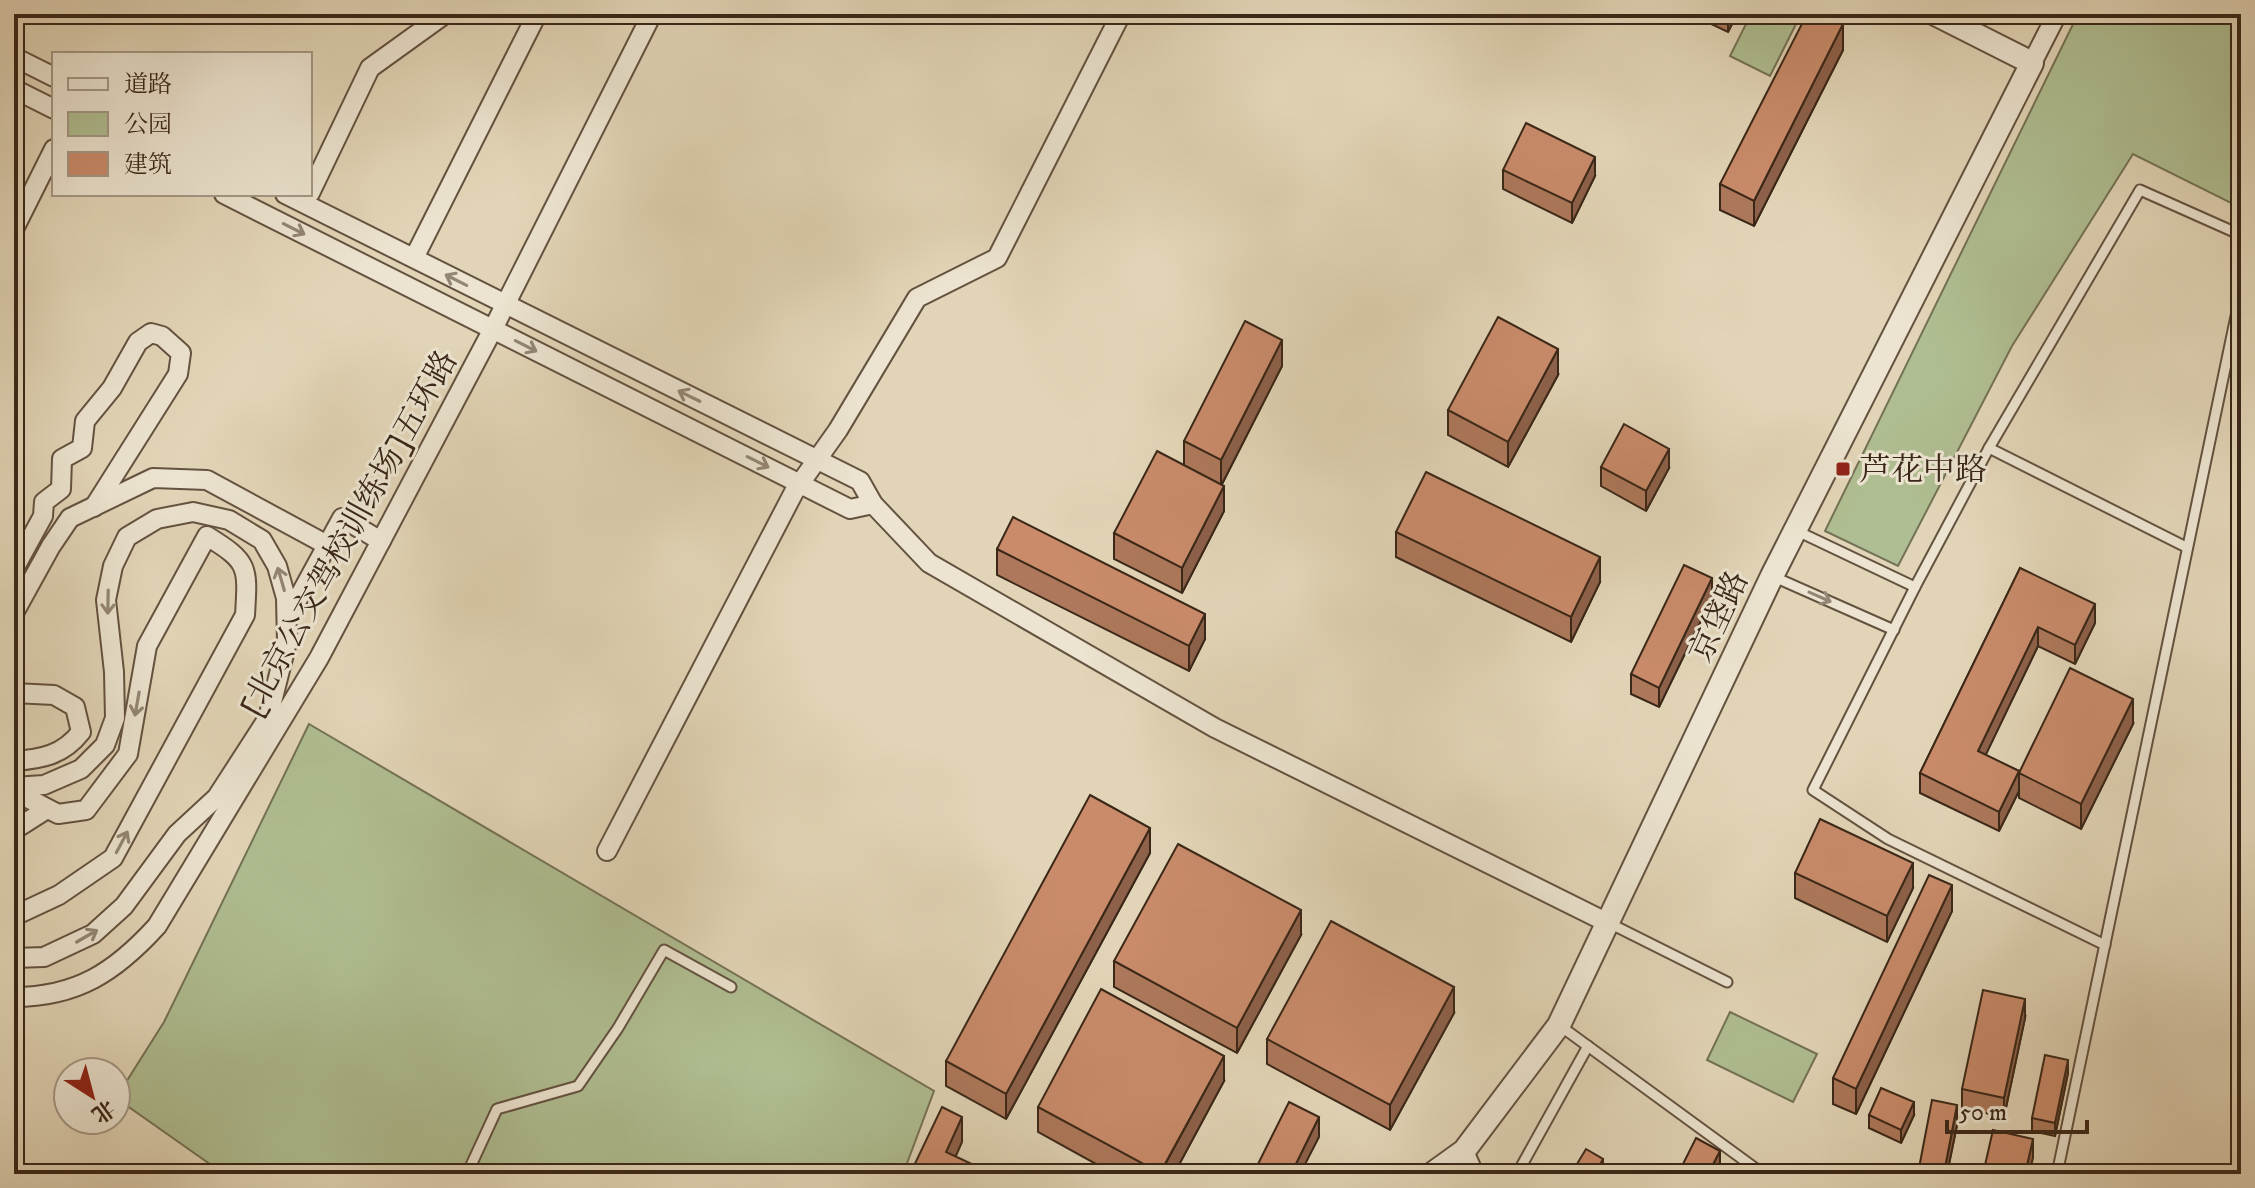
<svg xmlns="http://www.w3.org/2000/svg" width="2255" height="1188" font-family="'IM FELL DW Pica','Noto Serif SC',serif">
<style>
.green{fill:#afbe92;stroke:#747255;stroke-width:2}
.lines{fill:none;stroke-linecap:round;stroke-linejoin:round}
.service-casing{stroke:#645240;stroke-width:13}
.minor-casing{stroke:#645240;stroke-width:22}
.tertiary-casing{stroke:#645240;stroke-width:26}
.service{stroke:#ece4d0;stroke-width:9}
.minor{stroke:#ece4d0;stroke-width:18}
.tertiary{stroke:#ece4d0;stroke-width:22}
.wall{fill:#ad785b;stroke:#3a2718;stroke-width:2}
.shaded-wall{fill:#8d614a;stroke:#3a2718;stroke-width:2}
.building{fill:#c98b6a;stroke:#3a2718;stroke-width:2}
.oneway{stroke:#938674}
.poi-dot{fill:#8f2418;stroke:#ece4d0;stroke-width:3}
.labels{text-anchor:middle;stroke-width:6;stroke-linejoin:round;paint-order:stroke}
.poi-label{font-size:32px;fill:#3a2718;stroke:#ece4d0;text-anchor:start}
.street-label{font-size:32px;fill:#3a2718;stroke:#ece4d0}
</style>
<rect width="100%" height="100%" fill="#e2d5b7"/>
<filter id="stains"><feTurbulence type="fractalNoise" baseFrequency=".0025" numOctaves="4"/><feColorMatrix values="0 0 0 0 .2 0 0 0 0 .09 0 0 0 0 .02 0 0 0 .5 -.17"/></filter>
<radialGradient id="worn" r=".72"><stop offset=".6" stop-color="#630" stop-opacity="0"/><stop offset="1" stop-color="#630" stop-opacity=".3"/></radialGradient>
<g class="green">
<polygon points="1751,14 1801,14 1770,76 1730,56"/>
<polygon points="2078,14 2241,14 2241,200 2233,204 2133,154 2012,346 1898,566 1825,531"/>
<polygon points="309,724 934,1091 903,1174 224,1174 116,1098 164,1022"/>
<polygon points="1730,1012 1817,1054 1793,1102 1707,1060"/>
</g>
<g class="lines">
<g class="service-casing">
<g id="service">
<polyline points="1989,448 2186,547"/>
<polyline points="1795,530 1915,587"/>
<polyline points="1772,576 1894,630"/>
<polyline points="1609,923 1727,982"/>
<polyline points="2105,945 1888,839 1813,790 1915,587 1989,448 2140,190 2241,235"/>
<polyline points="1559,1025 1763,1174"/>
<polyline points="467,1174 497,1109 578,1086 618,1028 664,950 731,987"/>
<polyline points="1517,1174 1588,1046"/>
<polyline points="2057,1174 2241,292"/>
</g>
</g>
<g class="minor-casing">
<g id="minor">
<polyline points="14,57 54,77"/>
<polyline points="2032,63 2057,14"/>
<polyline points="14,89 54,109"/>
<polyline points="310,193 370,68 445,14"/>
<polyline points="224,194 850,509 873,504"/>
<polyline points="285,194 860,481 873,504 929,563 1215,728 1608,923"/>
<polyline points="14,229 54,149"/>
<polyline points="414,258 537,14"/>
<polyline points="14,569 43,516 44,502 61,489 62,459 82,448 85,421 112,388 138,342 151,333 162,336 181,353 178,374 94,507"/>
<polyline points="14,613 51,546 70,518 153,478 207,480 327,545"/>
<polyline points="288,617 342,518 381,541"/>
<path d="M 14,693 L 54,695 L 75,707 L 81,732 C 63,755 42,759 14,761"/>
<polyline points="14,787 44,785 81,769 105,745 115,718 114,672 106,600 113,566 127,537 157,519 193,512 229,520 262,540 277,566 286,598 287,642 268,718 217,797 177,834 124,906 93,934 44,957 14,958"/>
<path d="M 14,791 L 58,814 L 86,810 L 128,754 L 147,646 L 207,536 C 249,562 248,566 245,615 L 113,858 L 59,895 L 14,916"/>
<polyline points="14,830 47,809"/>
<polyline points="607,851 794,492 838,430 917,298 997,258 1121,14"/>
<path d="M 14,997 C 77,997 115,972 157,926 L 319,658 L 493,329 L 652,14"/>
<polyline points="1464,1151 1474,1174"/>
</g>
</g>
<g class="tertiary-casing">
<polyline id="tertiary" points="1432,1174 1464,1151 1559,1025 1772,576 2032,63 1935,14"/>
</g>
<use href="#service" class="service"/>
<use href="#minor" class="minor"/>
<use href="#tertiary" class="tertiary"/>
</g>
<g class="wall">
<polygon points="1690,14 1737,14 1728,32"/>
<polygon points="1843,50 1754,226 1720,210 1720,184"/>
<polygon points="1503,170 1595,176 1572,223 1503,189"/>
<polygon points="1282,366 1222,484 1224,511 1182,593 1114,559 1114,533 1184,465 1184,441"/>
<polygon points="1558,375 1508,467 1448,435 1448,410"/>
<polygon points="1601,467 1669,468 1646,511 1601,486"/>
<polygon points="1396,532 1600,582 1571,642 1396,557"/>
<polygon points="997,549 1205,639 1189,671 997,575"/>
<polygon points="2020,568 2095,623 2075,664 2038,646 1985,755 2019,771 2133,724 2081,829 2019,798 2019,791 1999,831 1920,793 1920,773"/>
<polygon points="1712,598 1659,707 1631,694 1631,674"/>
<polygon points="1150,853 1006,1119 946,1086 946,1061"/>
<polygon points="1795,873 1913,888 1887,942 1795,898"/>
<polygon points="1952,911 1856,1114 1833,1104 1833,1078"/>
<polygon points="1301,935 1237,1053 1114,987 1114,961"/>
<polygon points="1454,1013 1390,1130 1267,1064 1267,1039"/>
<polygon points="2025,1018 2004,1117 1962,1108 1962,1089"/>
<polygon points="2068,1073 2055,1136 2032,1131 2032,1118"/>
<polygon points="1224,1081 1174,1174 1114,1174 1038,1132 1038,1107"/>
<polygon points="1869,1115 1914,1115 1901,1143 1869,1128"/>
<polygon points="1957,1125 1947,1174 1919,1174 1919,1168"/>
</g>
<g class="shaded-wall">
<polygon points="1728,14 1737,14 1728,32"/>
<polygon points="1843,24 1843,50 1754,226 1754,201"/>
<polygon points="1595,157 1595,176 1572,223 1572,203"/>
<polygon points="1282,340 1282,366 1221,486 1221,460"/>
<polygon points="1558,349 1558,375 1508,467 1508,442"/>
<polygon points="1669,449 1669,468 1646,511 1646,491"/>
<polygon points="1224,486 1224,511 1182,593 1182,568"/>
<polygon points="1600,557 1600,582 1571,642 1571,617"/>
<polygon points="1712,578 1712,598 1659,707 1659,688"/>
<polygon points="2095,604 2095,623 2075,664 2075,645"/>
<polygon points="1205,614 1205,639 1189,671 1189,646"/>
<polygon points="2038,627 2038,646 1978,771 1978,751"/>
<polygon points="2133,699 2133,724 2081,829 2081,804"/>
<polygon points="2019,771 2019,791 1999,831 1999,812"/>
<polygon points="1150,828 1150,853 1006,1119 1006,1094"/>
<polygon points="1913,863 1913,888 1887,942 1887,916"/>
<polygon points="1952,885 1952,911 1856,1114 1856,1089"/>
<polygon points="1301,910 1301,935 1237,1053 1237,1028"/>
<polygon points="1454,987 1454,1013 1390,1130 1390,1105"/>
<polygon points="2025,999 2025,1018 2004,1117 2004,1098"/>
<polygon points="1224,1056 1224,1081 1174,1174 1160,1174"/>
<polygon points="2068,1060 2068,1073 2055,1136 2055,1123"/>
<polygon points="1914,1102 1914,1115 1901,1143 1901,1130"/>
<polygon points="1957,1105 1957,1125 1947,1174 1944,1174"/>
<polygon points="962,1117 962,1142 948,1174 946,1152"/>
<polygon points="1319,1117 1319,1137 1300,1174 1291,1174"/>
<polygon points="2033,1139 2033,1158 2029,1174 2025,1174"/>
<polygon points="1720,1151 1720,1164 1715,1174 1708,1174"/>
<polygon points="1603,1159 1603,1172 1602,1174 1595,1174"/>
</g>
<g class="building">
<polygon points="1807,14 1822,14 1843,24 1754,201 1720,184"/>
<polygon points="1526,123 1595,157 1572,203 1503,170"/>
<polygon points="1498,317 1558,349 1508,442 1448,410"/>
<polygon points="1245,321 1282,340 1221,460 1184,441"/>
<polygon points="1624,424 1669,449 1646,491 1601,467"/>
<polygon points="1157,451 1224,486 1182,568 1114,533"/>
<polygon points="1426,472 1600,557 1571,617 1396,532"/>
<polygon points="1013,517 1205,614 1189,646 997,549"/>
<polygon points="1684,565 1712,578 1659,688 1631,674"/>
<polygon points="2020,568 2095,604 2075,645 2038,627 1978,751 2019,771 1999,812 1920,773"/>
<polygon points="2070,668 2133,699 2081,804 2019,773"/>
<polygon points="1090,795 1150,828 1006,1094 946,1061"/>
<polygon points="1820,819 1913,863 1887,916 1795,873"/>
<polygon points="1178,844 1301,910 1237,1028 1114,961"/>
<polygon points="1929,875 1952,885 1856,1089 1833,1078"/>
<polygon points="1331,921 1454,987 1390,1105 1267,1039"/>
<polygon points="1101,989 1224,1056 1160,1173 1038,1107"/>
<polygon points="1983,990 2025,999 2004,1098 1962,1089"/>
<polygon points="2045,1055 2068,1060 2055,1123 2032,1118"/>
<polygon points="1881,1088 1914,1102 1901,1130 1869,1115"/>
<polygon points="1932,1100 1957,1105 1944,1173 1919,1168"/>
<polygon points="1289,1102 1319,1117 1291,1174 1253,1174"/>
<polygon points="942,1107 962,1117 946,1152 993,1174 910,1174"/>
<polygon points="1993,1130 2033,1139 2025,1174 2015,1172 2015,1174 1983,1174"/>
<polygon points="1696,1138 1720,1151 1708,1174 1678,1174"/>
<polygon points="1586,1149 1603,1159 1595,1174 1571,1174"/>
</g>
<defs><path id="oneway-shaft" d="M-6 0H5M1.5-3L5.5 0L1.5 3" fill="none" stroke-width="1.6" stroke-linecap="round" stroke-linejoin="round" transform="scale(2)"/></defs>
<g class="oneway">
<use href="#oneway-shaft" transform="translate(294 229) rotate(27)"/>
<use href="#oneway-shaft" transform="translate(456 280) rotate(-153)"/>
<use href="#oneway-shaft" transform="translate(526 346) rotate(27)"/>
<use href="#oneway-shaft" transform="translate(689 396) rotate(-154)"/>
<use href="#oneway-shaft" transform="translate(758 462) rotate(27)"/>
<use href="#oneway-shaft" transform="translate(281 579) rotate(-106)"/>
<use href="#oneway-shaft" transform="translate(1820 597) rotate(24)"/>
<use href="#oneway-shaft" transform="translate(108 602) rotate(91)"/>
<use href="#oneway-shaft" transform="translate(137 704) rotate(100)"/>
<use href="#oneway-shaft" transform="translate(122 842) rotate(-62)"/>
<use href="#oneway-shaft" transform="translate(87 936) rotate(-30)"/>
</g>
<rect class="poi-dot" x="1835" y="461" width="16" height="16" rx="4"/>
<g class="labels">
<g class="poi-label">
<text x="1859" y="480">芦花中路</text>
</g>
<g class="street-label">
<text transform="translate(348 533) rotate(-61)" y="11">[北京公交驾校训练场]五环路</text>
<text transform="translate(1718 616) rotate(-65)" y="11">京垡路</text>
</g>
</g>
<rect width="2255" height="1188" fill="none" stroke="#e2d5b7" stroke-width="48"/>
<rect x="16" y="16" width="2223" height="1156" fill="none" stroke="#3a2718" stroke-width="4"/>
<rect x="24" y="24" width="2207" height="1140" fill="none" stroke="#3a2718" stroke-width="2"/>
<rect x="52" y="52" width="260" height="144" fill="#ece4d0" stroke="#a59886" stroke-width="2"/>
<rect x="68" y="78" width="40" height="12" fill="#ece4d0" stroke="#a59886" stroke-width="2"/>
<text x="124" y="92" font-size="24" fill="#3a2718">道路</text>
<rect x="68" y="112" width="40" height="24" fill="#afbe92" stroke="#a59886" stroke-width="2"/>
<text x="124" y="132" font-size="24" fill="#3a2718">公园</text>
<rect x="68" y="152" width="40" height="24" fill="#c98b6a" stroke="#a59886" stroke-width="2"/>
<text x="124" y="172" font-size="24" fill="#3a2718">建筑</text>
<g transform="translate(92 1096) rotate(144)"><circle r="38" fill="#ece4d0" stroke="#a59886" stroke-width="2"/>
<path d="M0-6L14 30L0 20L-14 30Z" fill="#8f2418"/>
<text y="-12" font-size="22" font-weight="bold" text-anchor="middle" fill="#3a2718">北</text>
</g>
<path d="M1947 1120v12h140v-12" fill="none" stroke="#3a2718" stroke-width="4"/>
<text x="1959" y="1120" font-size="24" fill="#3a2718" stroke="#ece4d0" stroke-width="6" paint-order="stroke">50 m</text>
<rect width="100%" height="100%" filter="url(#stains)"/>
<rect width="100%" height="100%" fill="url(#worn)"/>
</svg>
